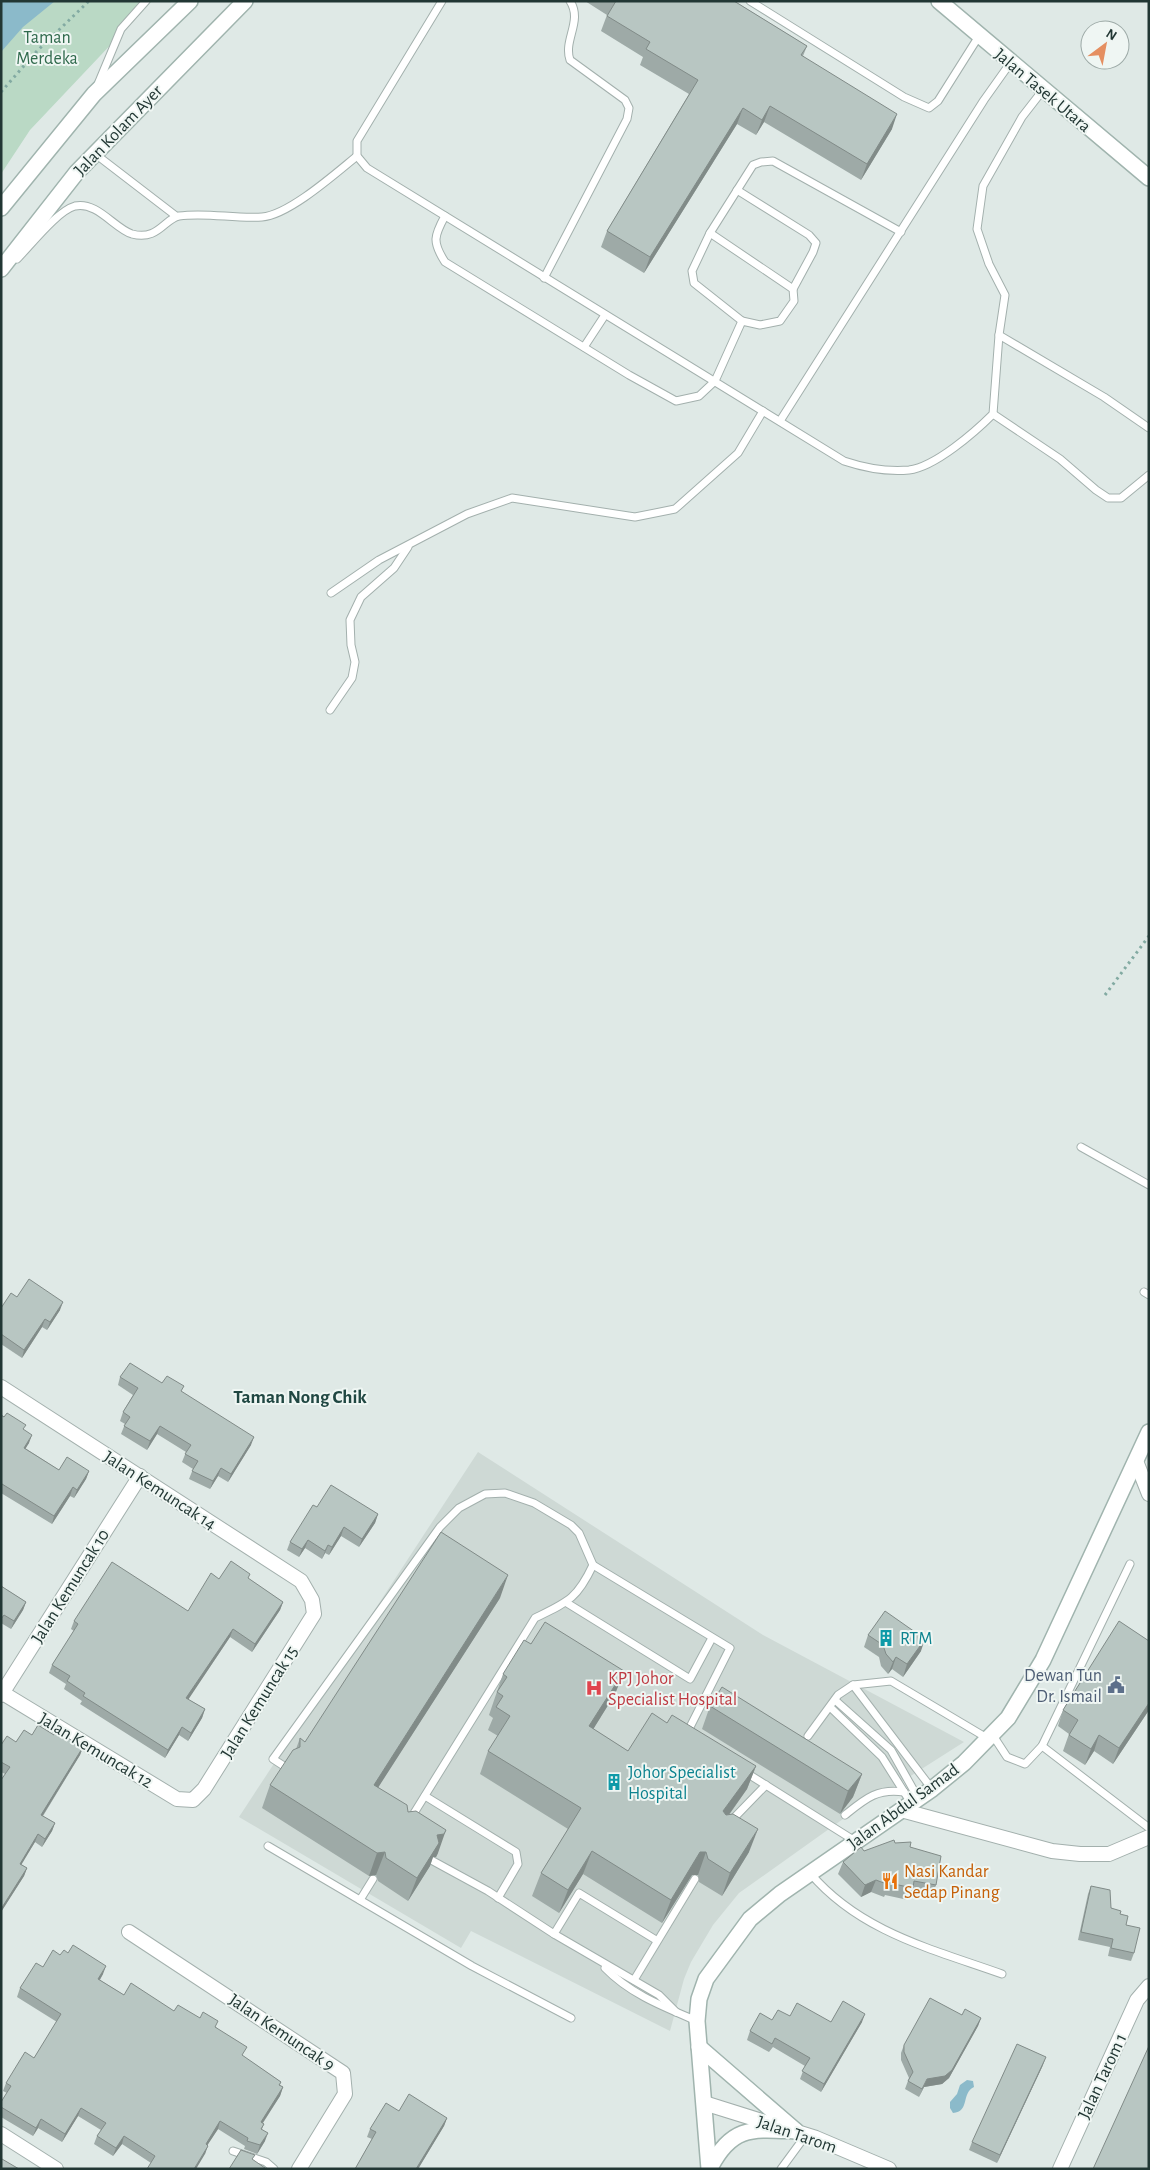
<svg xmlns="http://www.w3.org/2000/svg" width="1150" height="2170" font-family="'Alegreya Sans',sans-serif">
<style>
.built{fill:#ced9d5}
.green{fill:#bad9c5}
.water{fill:#8bbaca}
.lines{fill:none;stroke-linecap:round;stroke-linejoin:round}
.lane-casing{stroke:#a3b0ad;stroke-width:9}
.street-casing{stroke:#a3b0ad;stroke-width:16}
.secondary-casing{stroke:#a0b4ae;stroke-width:18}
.path{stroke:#82aaa2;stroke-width:3;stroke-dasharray:2.5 4;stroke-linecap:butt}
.lane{stroke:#fff;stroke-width:7}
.street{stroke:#fff;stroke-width:14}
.secondary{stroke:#fff;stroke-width:15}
.wall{fill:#9eaaa7}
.shaded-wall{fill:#818b88}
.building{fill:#b8c6c2;stroke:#818b88}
.labels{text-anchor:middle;stroke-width:4;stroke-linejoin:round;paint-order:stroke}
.park-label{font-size:18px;fill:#306a4d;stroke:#eff6f3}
.street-label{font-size:18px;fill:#223734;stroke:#eff6f3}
.culture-label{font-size:18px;fill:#0d838f;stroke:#eff6f3;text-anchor:start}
.service-label{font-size:18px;fill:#4e5e75;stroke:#eff6f3;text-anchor:end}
.health-label{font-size:18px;fill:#be3a42;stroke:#eff6f3;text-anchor:start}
.food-label{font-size:18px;fill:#c56008;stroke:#eff6f3;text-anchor:start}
.neighbourhood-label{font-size:19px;font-weight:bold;fill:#204742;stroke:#eff6f3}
</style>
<rect width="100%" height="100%" fill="#dfe9e6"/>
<polygon class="built" points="478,1452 763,1635 964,1742 843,1819 739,1893 713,1925 691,1962 684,1979 670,2031 471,1931 461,1948 239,1817"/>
<polygon class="green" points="1,1 152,1 30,130 1,174"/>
<g class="water">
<polygon points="1,1 55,1 23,27 1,52"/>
<path d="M 967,2080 L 973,2081 L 974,2087 C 961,2093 970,2112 953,2113 L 950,2108 L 950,2102 L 957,2094 L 960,2085 Z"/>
</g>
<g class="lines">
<g class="lane-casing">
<g id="lane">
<path d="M 442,1 L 357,141 L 357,156 L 367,168 L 844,461 C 865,468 887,472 909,470 C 935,467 975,432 993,414 L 999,335"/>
<polyline points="750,1 904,97 929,108 938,101 979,36"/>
<polyline points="98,84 121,29 146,1"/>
<polyline points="1043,90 1022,117 983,186 977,229 989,264 1005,295 999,335 1104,397 1149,428"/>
<polyline points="94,153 176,216"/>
<polyline points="737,190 809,235 816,243 813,252 793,289"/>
<path d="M 445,216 C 434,236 432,242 445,262 L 629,375 L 676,401 L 699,396 L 715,381 L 742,321 L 760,325 L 780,321 L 794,301 L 793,289 L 710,233 L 753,165 L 761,162 L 773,161 L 901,232"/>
<polyline points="710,233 692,271 694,283 742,321"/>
<path d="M 17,259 C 31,245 57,211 75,206 C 97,201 115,229 132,234 C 158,241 164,219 179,216 C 207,212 234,219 262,217 C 289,215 336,173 357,156"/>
<path d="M 544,278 L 627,119 L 629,108 L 625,100 L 570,60 C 563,40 583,21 570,1"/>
<polyline points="584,347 605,315"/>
<polyline points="993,414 1060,459 1096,490 1108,498 1121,498 1149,475"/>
<polyline points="780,421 984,100 1011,62"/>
<polyline points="331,593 379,560 467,514 512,498 635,517 675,509 738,453 763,411"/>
<polyline points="330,710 352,678 355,662 351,645 350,620 361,597 394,568 408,547"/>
<polyline points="1081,1147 1149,1185"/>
<polyline points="1144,1292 1149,1295"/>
<polyline points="567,1603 690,1679 712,1638"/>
<polyline points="853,1685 932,1789"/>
<polyline points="835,1700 891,1750 918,1798"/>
<polyline points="830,1707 882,1757 911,1803"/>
<polyline points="992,1734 1007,1757 1025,1764 1042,1746 1130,1564"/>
<polyline points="808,1736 838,1695 853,1685 891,1681 987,1738"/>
<polyline points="1042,1746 1149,1828"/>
<polyline points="287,1768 273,1759 440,1527 459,1508 485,1494 505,1493 534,1503 571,1525 579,1533 593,1565 730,1648 687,1733"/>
<polyline points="745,1772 855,1841"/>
<polyline points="425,1796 516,1852 518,1864 498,1898"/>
<path d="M 845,1815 C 865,1799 877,1788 904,1792"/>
<path d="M 411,1818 L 535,1618 C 568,1602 577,1599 593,1565"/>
<polyline points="730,1822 766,1785"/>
<polyline points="268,1846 472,1966 571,2018"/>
<polyline points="433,1861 488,1891 554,1934"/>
<path d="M 810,1873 C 860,1932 932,1949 1002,1974"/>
<polyline points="360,1900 373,1879"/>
<polyline points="656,1940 579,1893 554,1934 659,1995 676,2012"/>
<path d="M 605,1968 C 630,1994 664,2007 697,2021"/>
<polyline points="634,1980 695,1879"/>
<polyline points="233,2151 266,2162 274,2169"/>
<polyline points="781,2169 806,2135"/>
</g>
</g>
<g class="street-casing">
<g id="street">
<polyline points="1,1387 301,1581 312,1600 314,1614 204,1789 193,1800 177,1799 1,1692"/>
<polyline points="1136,1461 1149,1494"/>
<polyline points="1,1695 140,1476"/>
<polyline points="901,1810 1052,1851 1080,1854 1109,1854 1149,1837"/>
<polyline points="129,1932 343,2073 345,2094 299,2169"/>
<polyline points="704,2103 816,2138 889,2169"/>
<polyline points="1,2134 56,2169"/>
<polyline points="1060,2169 1137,2000 1149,1986"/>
</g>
</g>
<g class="secondary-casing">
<g id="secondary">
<polyline points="939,1 1149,178"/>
<polyline points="1,208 94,94 190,1"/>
<polyline points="1,269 77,172 245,1"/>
<polyline points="699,2047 796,2131"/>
<path d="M 710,2168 C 732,2125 753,2129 796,2131"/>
<polyline points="709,2169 697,2021 699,1999 706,1979 750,1919 780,1894 932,1789 964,1763 1008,1718 1043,1660 1149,1432"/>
</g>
</g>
<g class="path">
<polyline points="1,92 37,51 89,1"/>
<polyline points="1105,995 1149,936"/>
</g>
<use href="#lane" class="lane"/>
<use href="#street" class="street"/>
<use href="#secondary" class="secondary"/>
</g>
<g class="wall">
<polygon points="585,1 734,1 807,46 803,56 892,129 861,180 764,122 756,135 737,124 644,273 601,247 607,231 689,94 640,65 643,57 601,31 607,15"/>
<polygon points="17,1297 60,1310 47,1330 42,1327 22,1358 1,1344 1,1308"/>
<polygon points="120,1377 162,1383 182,1392 251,1445 228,1482 218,1476 210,1489 189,1479 193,1469 182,1462 186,1452 157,1434 147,1450 121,1434 125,1424 120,1421 123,1412 133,1395 118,1385"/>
<polygon points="1,1415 24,1430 29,1443 25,1448 59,1470 89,1471 86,1479 74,1498 70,1496 52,1524 1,1493"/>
<polygon points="317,1507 378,1514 375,1523 359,1547 341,1536 329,1555 325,1553 322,1559 305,1548 299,1557 287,1550 290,1542"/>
<polygon points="219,1579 249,1579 283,1602 280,1610 252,1652 230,1637 188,1699 205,1709 202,1718 188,1741 179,1735 165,1758 80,1704 82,1701 64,1689 66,1684 49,1673 52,1665 74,1631 71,1629 74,1621 188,1611"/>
<polygon points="1,1586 26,1602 23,1610 11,1629 1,1623"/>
<polygon points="500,1598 378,1787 408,1812 438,1853 436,1857 433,1857 430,1866 408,1901 378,1881 376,1875 369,1876 262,1808 270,1785 296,1749 300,1738 305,1742"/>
<polygon points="868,1635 921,1651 903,1677 892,1669 888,1674 881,1666 879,1657 864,1647"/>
<polygon points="531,1644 624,1671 615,1694 593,1729 628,1751 667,1723 756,1766 747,1789 729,1815 749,1852 722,1896 699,1882 698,1875 692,1875 662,1923 583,1874 559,1913 532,1896 541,1873 568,1829 480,1774 488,1751 498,1736 488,1730 493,1718 489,1715 503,1674"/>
<polygon points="710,1706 862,1774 853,1797 840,1814 702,1729"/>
<polygon points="1063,1710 1149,1710 1113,1764 1094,1751 1085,1765 1063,1751 1069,1734 1058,1726"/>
<polygon points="32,1735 54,1735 83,1747 80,1755 43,1816 55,1823 52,1831 42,1847 35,1842 21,1864 27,1868 24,1876 1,1912 5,1774 1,1772 1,1745 16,1742"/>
<polygon points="895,1843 910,1847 936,1885 932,1897 911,1893 908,1900 885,1895 884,1897 871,1892 861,1897 838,1874 843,1862 864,1851"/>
<polygon points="1091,1886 1111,1908 1120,1914 1126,1925 1134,1953 1131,1961 1108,1956 1110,1947 1078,1940 1088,1894"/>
<polygon points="60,1955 103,1974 100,1980 124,1995 174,2011 216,2027 243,2056 281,2082 280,2085 283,2087 280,2096 263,2123 264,2124 262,2129 265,2141 257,2154 244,2149 245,2146 218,2129 207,2145 205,2154 151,2163 122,2144 113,2156 94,2144 97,2136 101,2130 78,2116 62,2142 38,2128 33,2136 1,2117 1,2102 7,2093 3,2091 6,2083 34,2058 57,2022 17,1997 20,1988"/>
<polygon points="962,2015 981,2018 978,2026 949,2078 942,2084 924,2087 919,2097 905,2089 909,2078 901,2060 901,2053 904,2045"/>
<polygon points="790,2016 831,2022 862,2022 821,2092 800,2079 805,2066 773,2047 769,2052 747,2040 750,2031 772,2020"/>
<polygon points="1043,2065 997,2163 969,2150 972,2142"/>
<polygon points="399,2111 447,2118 444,2126 418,2169 355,2169 372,2139 367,2137 370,2129"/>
</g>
<g class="shaded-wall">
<polygon points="770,106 764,122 756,135 762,120"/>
<polygon points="743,108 737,124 644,273 650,257"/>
<polygon points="897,114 892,129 861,180 867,164"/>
<polygon points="63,1302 60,1310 47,1330 50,1322"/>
<polygon points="45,1319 42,1327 22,1358 24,1350"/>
<polygon points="160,1426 157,1434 147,1450 150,1441"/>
<polygon points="32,1435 29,1443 21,1456 24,1448"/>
<polygon points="254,1437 251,1445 228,1482 231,1474"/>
<polygon points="221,1468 218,1476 210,1489 213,1481"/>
<polygon points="89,1471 86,1479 74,1498 77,1490"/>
<polygon points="73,1487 70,1496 52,1524 54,1516"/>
<polygon points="378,1514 375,1523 359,1547 362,1539"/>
<polygon points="344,1527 341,1536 329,1555 332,1547"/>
<polygon points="308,1540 305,1548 299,1557 302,1549"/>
<polygon points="328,1545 325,1553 322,1559 325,1551"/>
<polygon points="508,1575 500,1598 365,1808 374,1785"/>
<polygon points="26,1602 23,1610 11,1629 14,1621"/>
<polygon points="283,1602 280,1610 252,1652 255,1644"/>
<polygon points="233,1629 230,1637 184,1706 186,1698"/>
<polygon points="925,1639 921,1651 903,1677 907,1664"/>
<polygon points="896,1657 892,1669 888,1674 893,1662"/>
<polygon points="624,1671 615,1694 581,1749 589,1726"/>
<polygon points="1149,1703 1149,1710 1113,1764 1119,1748"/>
<polygon points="205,1709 202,1718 188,1741 191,1733"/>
<polygon points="182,1727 179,1735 165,1758 168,1750"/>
<polygon points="1099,1735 1094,1751 1085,1765 1091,1749"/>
<polygon points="83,1747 80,1755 38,1823 41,1815"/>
<polygon points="756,1766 747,1789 715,1834 723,1811"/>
<polygon points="862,1774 853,1797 840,1814 848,1791"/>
<polygon points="55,1823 52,1831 42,1847 45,1839"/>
<polygon points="758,1829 749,1852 722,1896 730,1873"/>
<polygon points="446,1830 438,1853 436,1857 433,1857 430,1866 408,1901 417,1878 437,1835"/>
<polygon points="38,1834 35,1842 17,1872 20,1864"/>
<polygon points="592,1851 583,1874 559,1913 568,1890"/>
<polygon points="385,1852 376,1875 369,1876 377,1853"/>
<polygon points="700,1852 706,1852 698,1875 692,1875 662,1923 671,1900"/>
<polygon points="27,1868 24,1876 1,1912 1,1909"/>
<polygon points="876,1880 871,1892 861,1897 865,1885"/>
<polygon points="106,1966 103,1974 95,1987 98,1979"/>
<polygon points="865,2014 862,2022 821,2092 824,2084"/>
<polygon points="981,2018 978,2026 949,2078 942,2084 924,2087 919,2097 927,2079"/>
<polygon points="1046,2057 1043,2065 997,2163 1000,2155"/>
<polygon points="283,2087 280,2096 258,2130 261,2122"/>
<polygon points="81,2108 78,2116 62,2142 65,2134"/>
<polygon points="447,2118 444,2126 418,2169 416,2169"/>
<polygon points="41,2119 38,2128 33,2136 36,2128"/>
<polygon points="220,2121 218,2129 203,2152 206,2144"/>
<polygon points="268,2133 265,2141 257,2154 260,2145"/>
<polygon points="124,2136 122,2144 113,2156 116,2148"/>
<polygon points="208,2146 205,2154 196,2169 194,2169"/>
</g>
<g class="building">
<polygon points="616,1 734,1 807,46 801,55 897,114 867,164 770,106 762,120 743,108 650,257 607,231 698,80 646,49 650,42 607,16"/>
<polygon points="29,1279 63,1302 50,1322 45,1319 24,1350 1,1334 1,1308 11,1293 17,1297"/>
<polygon points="130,1363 162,1383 167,1376 184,1386 181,1391 254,1437 231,1474 221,1468 213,1481 192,1471 198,1461 185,1454 191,1445 160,1426 150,1441 124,1426 130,1417 123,1412 138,1388 120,1377"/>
<polygon points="7,1413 26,1425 23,1429 32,1435 24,1448 59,1470 67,1457 89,1471 77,1490 73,1487 54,1516 2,1484 1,1485 1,1415 4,1417"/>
<polygon points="331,1485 378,1514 362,1539 344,1527 332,1547 328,1545 325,1551 308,1540 302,1549 290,1542 313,1505 317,1507"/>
<polygon points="441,1532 508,1575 374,1785 407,1805 408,1812 416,1811 446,1830 444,1834 437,1835 439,1843 417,1878 386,1858 385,1852 377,1853 270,1785 293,1750 300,1747 300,1738 305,1742"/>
<polygon points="231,1561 250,1574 248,1578 283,1602 255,1644 233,1629 186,1698 205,1709 191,1733 182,1727 168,1750 83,1696 85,1693 67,1681 70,1676 52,1665 78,1624 74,1621 112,1562 188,1611 211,1573 219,1579"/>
<polygon points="1,1586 26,1602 14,1621 4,1615 1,1619"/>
<polygon points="885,1611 925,1639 907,1664 896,1657 893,1662 886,1654 883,1645 868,1635"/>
<polygon points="1119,1621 1149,1641 1149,1703 1119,1748 1099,1735 1091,1749 1069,1735 1078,1720 1063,1710"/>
<polygon points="545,1622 624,1671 589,1726 628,1751 652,1713 667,1723 672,1715 756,1766 723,1811 726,1815 733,1814 758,1829 730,1873 708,1859 706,1852 700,1852 671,1900 592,1851 568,1890 541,1873 581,1808 488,1751 510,1716 496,1707 503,1696 497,1692 507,1677 503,1674 524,1640 531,1644"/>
<polygon points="722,1687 862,1774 848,1791 710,1706"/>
<polygon points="38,1725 54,1735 56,1731 83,1747 41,1815 55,1823 45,1839 38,1834 20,1864 27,1868 1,1909 1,1780 10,1767 1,1762 1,1745 7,1736 16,1742 24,1730 32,1735"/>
<polygon points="894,1840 895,1843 911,1842 910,1847 941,1856 936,1885 914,1881 913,1888 889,1883 889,1885 876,1880 865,1885 843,1862 861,1847 864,1851"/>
<polygon points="1091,1886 1110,1890 1111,1908 1121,1911 1120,1914 1128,1916 1126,1925 1140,1928 1134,1953 1111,1948 1113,1939 1081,1932"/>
<polygon points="73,1945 106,1966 98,1979 124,1995 131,1983 174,2011 178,2005 200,2018 203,2012 218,2021 215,2027 247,2047 242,2055 281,2082 279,2085 283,2087 261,2122 264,2124 261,2129 268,2133 260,2145 247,2141 248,2138 220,2121 206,2144 208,2146 194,2169 147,2169 155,2156 124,2136 116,2148 97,2136 106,2123 81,2108 65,2134 41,2119 36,2128 1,2107 1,2102 11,2086 6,2083 25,2052 34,2058 61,2014 20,1988 36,1963 43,1967 53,1950 60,1955 64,1950 68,1953"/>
<polygon points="930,1998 962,2015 965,2009 981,2018 952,2070 945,2076 927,2079 922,2089 908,2081 913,2072 904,2052 904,2045"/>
<polygon points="843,2001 865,2014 824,2084 802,2071 810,2058 775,2038 772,2044 750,2031 760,2013 772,2020 778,2010 790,2016 797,2003 831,2022"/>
<polygon points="1017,2044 1046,2057 1000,2155 972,2142"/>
<polygon points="1149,2046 1149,2169 1093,2169"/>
<polygon points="409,2094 447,2118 416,2169 355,2169 376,2132 370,2129 386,2103 399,2111"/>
<polygon points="241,2150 255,2155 252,2159 265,2168 264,2169 229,2169"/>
<polygon points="2,2159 19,2169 1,2169 1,2160"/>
</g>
<defs>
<g id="building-bare" transform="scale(1.35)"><path d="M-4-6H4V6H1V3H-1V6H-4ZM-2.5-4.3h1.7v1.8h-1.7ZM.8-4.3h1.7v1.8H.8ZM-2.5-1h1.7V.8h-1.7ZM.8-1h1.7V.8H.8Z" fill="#0f9aa8" stroke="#eff6f3" stroke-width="2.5" paint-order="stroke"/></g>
<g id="civic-bare" transform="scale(1.35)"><path d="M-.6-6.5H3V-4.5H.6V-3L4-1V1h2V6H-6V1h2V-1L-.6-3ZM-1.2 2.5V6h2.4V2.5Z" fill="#5c6f8a" stroke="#eff6f3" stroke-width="2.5" paint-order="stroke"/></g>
<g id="hospital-bare" transform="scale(1.35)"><path d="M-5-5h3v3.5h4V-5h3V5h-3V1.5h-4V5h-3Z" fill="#e0444e" stroke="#eff6f3" stroke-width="2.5" paint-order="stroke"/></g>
<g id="restaurant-bare" transform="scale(1.35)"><path d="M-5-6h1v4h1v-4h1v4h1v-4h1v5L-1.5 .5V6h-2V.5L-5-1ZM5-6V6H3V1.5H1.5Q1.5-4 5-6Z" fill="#e8710a" stroke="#eff6f3" stroke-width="2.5" paint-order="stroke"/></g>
</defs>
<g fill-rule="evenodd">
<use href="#building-bare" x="886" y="1638"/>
<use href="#civic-bare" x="1116" y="1685"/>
<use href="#hospital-bare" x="594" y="1688"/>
<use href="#building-bare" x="614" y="1782"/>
<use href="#restaurant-bare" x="890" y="1881"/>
</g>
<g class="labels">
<g class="park-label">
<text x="47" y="43">Taman<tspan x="47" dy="21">Merdeka</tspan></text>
</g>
<g class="street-label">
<text transform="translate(1043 90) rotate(40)" y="6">Jalan Tasek Utara</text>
<text transform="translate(118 130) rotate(-46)" y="6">Jalan Kolam Ayer</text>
<text transform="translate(160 1490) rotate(33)" y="6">Jalan Kemuncak 14</text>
<text transform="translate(70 1586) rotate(-58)" y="6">Jalan Kemuncak 10</text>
<text transform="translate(259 1702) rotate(-58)" y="6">Jalan Kemuncak 15</text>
<text transform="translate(96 1750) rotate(31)" y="6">Jalan Kemuncak 12</text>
<text transform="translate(903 1806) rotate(-36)" y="6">Jalan Abdul Samad</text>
<text transform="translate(282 2032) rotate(34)" y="6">Jalan Kemuncak 9</text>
<text transform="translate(1102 2076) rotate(-65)" y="6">Jalan Tarom 1</text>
<text transform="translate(797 2134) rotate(19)" y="6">Jalan Tarom</text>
</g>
<g class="culture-label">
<text x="900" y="1644">RTM</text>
<text x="628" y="1778">Johor Specialist<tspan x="628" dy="21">Hospital</tspan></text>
</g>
<g class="service-label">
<text x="1102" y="1681">Dewan Tun<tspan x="1102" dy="21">Dr. Ismail</tspan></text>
</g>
<g class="health-label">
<text x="608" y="1684">KPJ Johor<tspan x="608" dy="21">Specialist Hospital</tspan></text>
</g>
<g class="food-label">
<text x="904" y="1877">Nasi Kandar<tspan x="904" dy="21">Sedap Pinang</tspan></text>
</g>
<g class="neighbourhood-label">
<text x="300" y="1403">Taman Nong Chik</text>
</g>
</g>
<rect width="1150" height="2170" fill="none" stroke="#223734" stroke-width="5"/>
<g transform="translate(1105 45) rotate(32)"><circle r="24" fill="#eff6f3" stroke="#9daaa7"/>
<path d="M0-4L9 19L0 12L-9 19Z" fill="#e58f61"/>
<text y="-8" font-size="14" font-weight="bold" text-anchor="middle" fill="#223734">N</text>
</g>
</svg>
